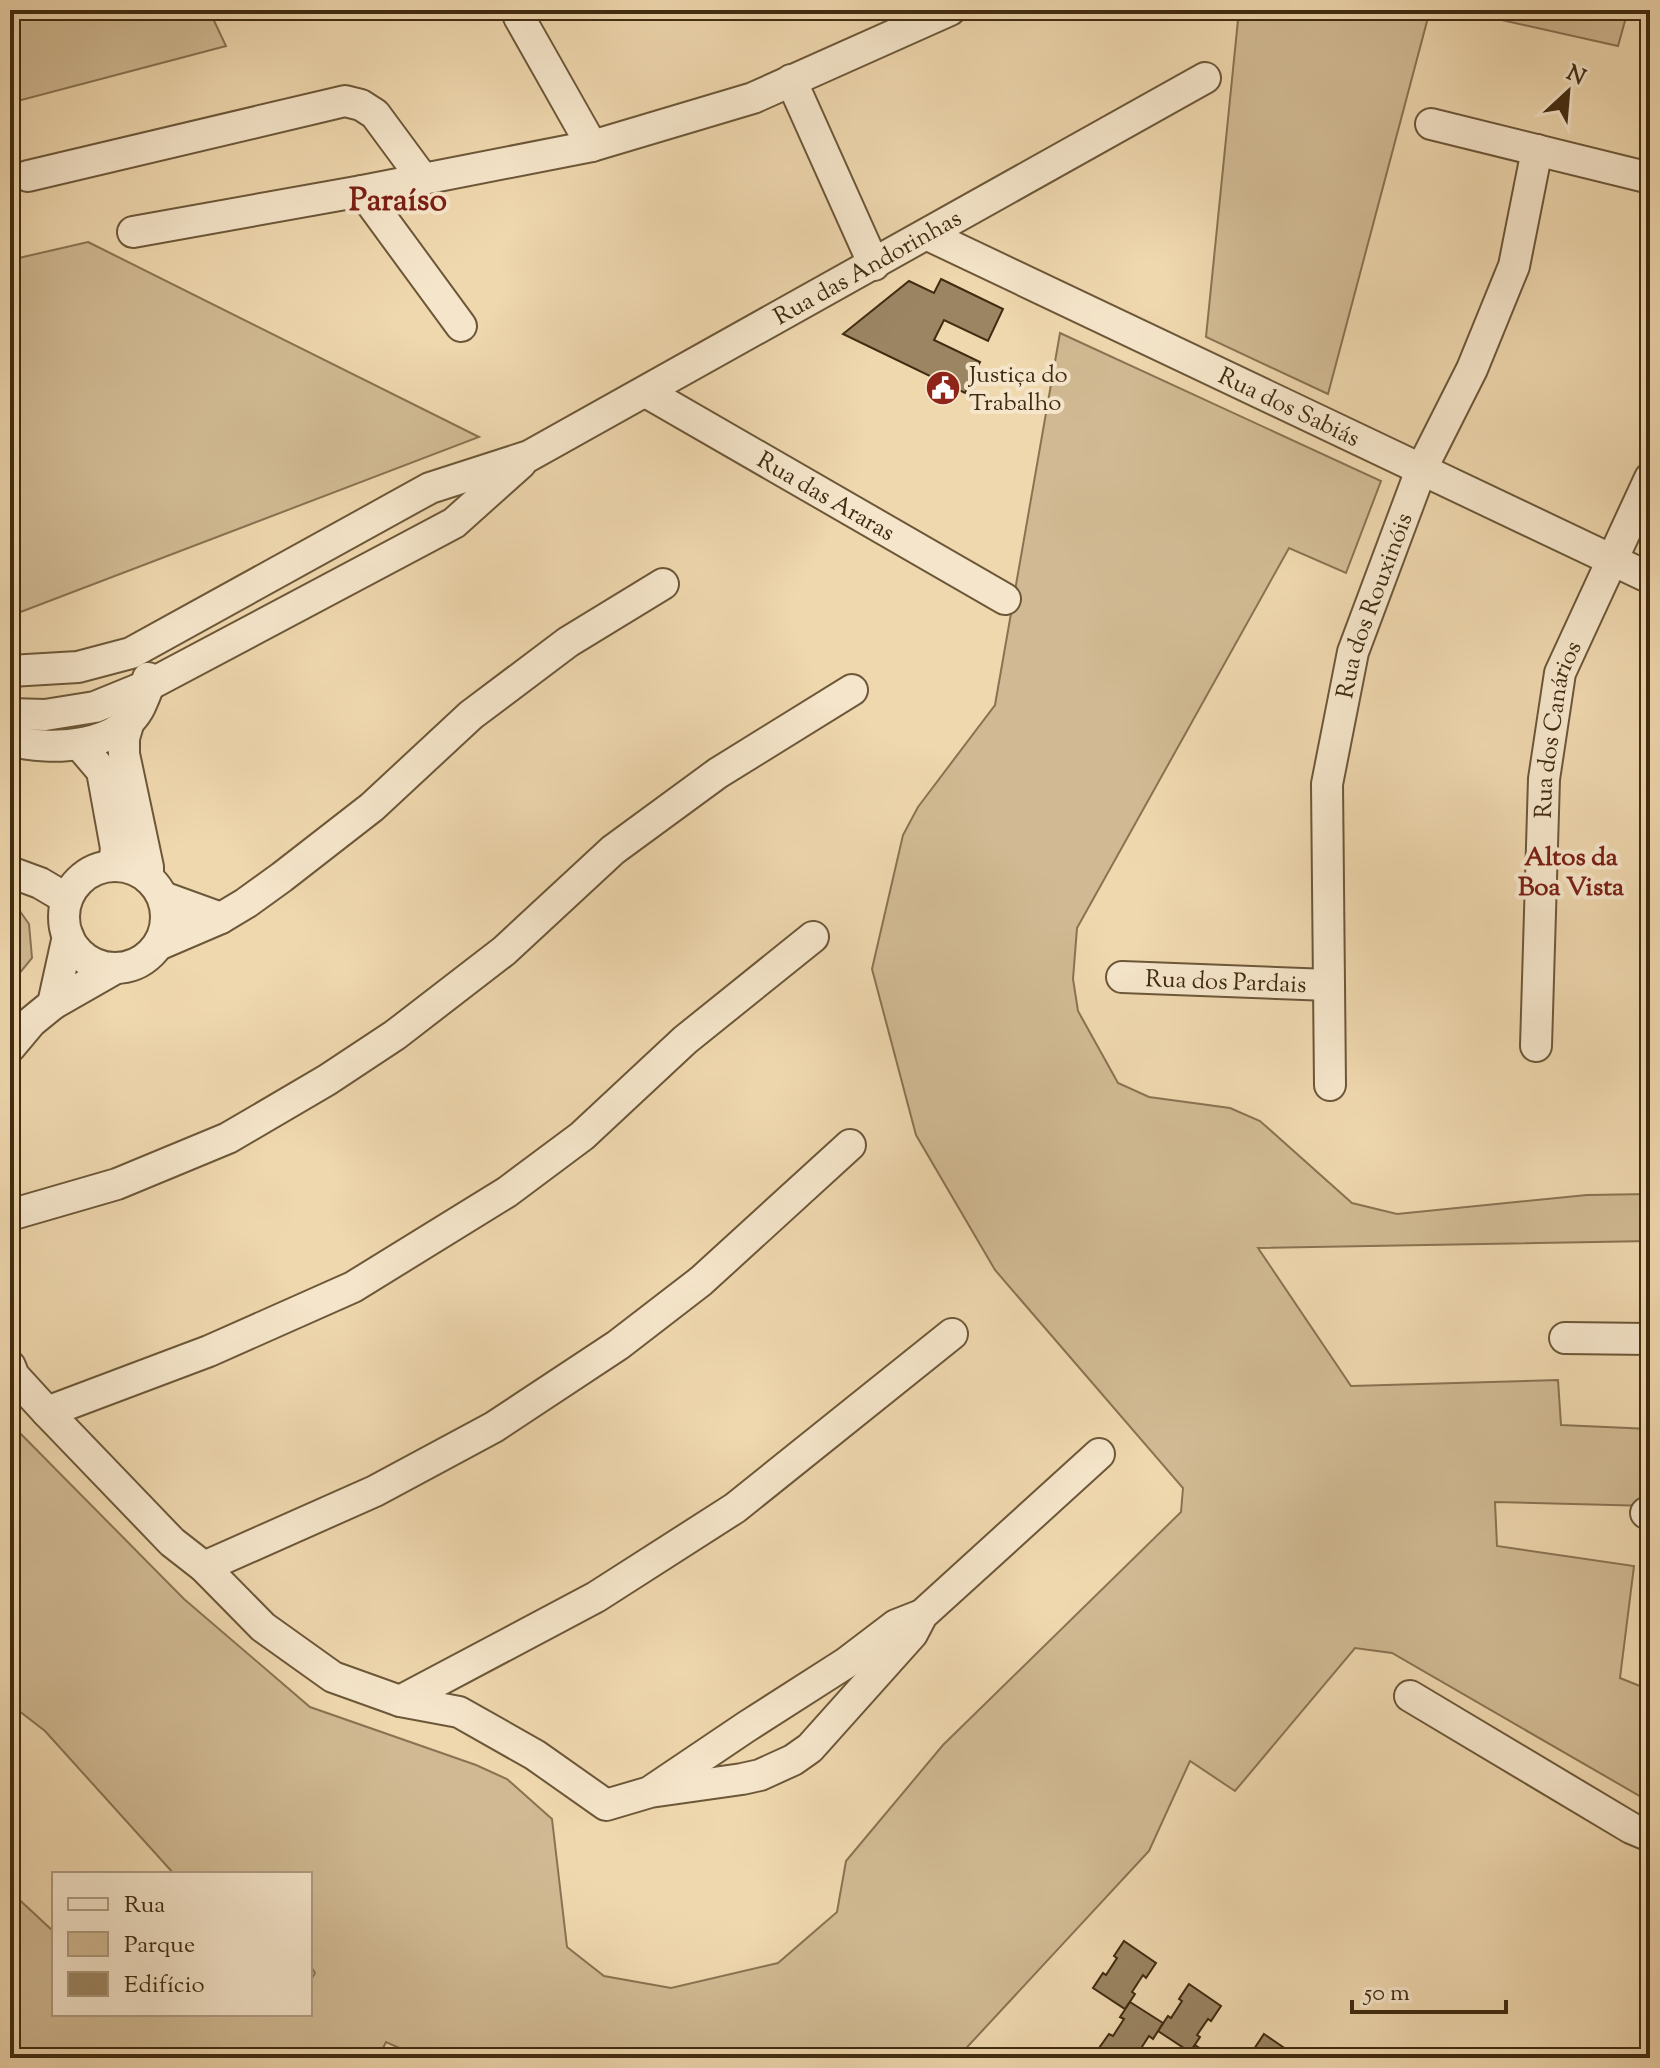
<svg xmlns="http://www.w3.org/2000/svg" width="1660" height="2068" font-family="'Sorts Mill Goudy',serif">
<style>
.green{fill:#d1ba93;stroke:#897352;stroke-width:2}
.building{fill:#9b8563;stroke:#412c11;stroke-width:2}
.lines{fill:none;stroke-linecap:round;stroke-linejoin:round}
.minor-casing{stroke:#6c5738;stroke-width:34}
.minor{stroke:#f5e5ca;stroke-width:30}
.labels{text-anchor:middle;stroke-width:8;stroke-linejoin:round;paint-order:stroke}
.street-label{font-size:24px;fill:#412c11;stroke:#f5e5ca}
.poi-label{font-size:24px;fill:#412c11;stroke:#f5e5ca;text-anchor:start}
.neighbourhood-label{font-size:26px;font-weight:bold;fill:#7a1f14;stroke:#f5e5ca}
.district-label{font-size:32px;font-weight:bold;fill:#7a1f14;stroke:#f5e5ca}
</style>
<rect width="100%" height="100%" fill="#efd7ae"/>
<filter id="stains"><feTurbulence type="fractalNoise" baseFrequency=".0025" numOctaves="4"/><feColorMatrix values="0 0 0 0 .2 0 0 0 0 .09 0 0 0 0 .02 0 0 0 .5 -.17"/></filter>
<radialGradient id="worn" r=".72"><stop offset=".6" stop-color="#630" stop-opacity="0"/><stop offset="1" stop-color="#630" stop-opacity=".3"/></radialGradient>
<g class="green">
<polygon points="10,10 209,10 226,46 10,103"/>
<polygon points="1239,10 1430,10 1328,394 1206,337"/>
<polygon points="1457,10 1628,10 1618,46"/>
<polygon points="88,242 479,437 10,616 10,260"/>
<polygon points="1060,333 1381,481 1346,573 1289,548 1077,928 1073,979 1078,1011 1118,1083 1149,1097 1230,1108 1260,1121 1352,1203 1397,1214 1587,1195 1650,1194 1650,1241 1258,1248 1351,1386 1558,1380 1561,1425 1650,1429 1650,1506 1495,1502 1497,1546 1634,1566 1620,1678 1650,1690 1650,1802 1392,1653 1355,1648 1235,1791 1190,1761 1149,1851 957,2058 422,2058 386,2042 378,2058 10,2058 10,1891 54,1932 54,2014 310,2014 310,1981 315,1973 310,1965 310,1874 174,1874 45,1731 10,1704 10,1423 184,1599 310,1707 476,1765 507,1779 552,1819 567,1947 604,1976 671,1988 778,1963 837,1912 846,1861 943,1745 1181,1512 1183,1488 995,1270 916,1135 872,969 903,835 918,807 995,705"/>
<polygon points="10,897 29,924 32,958 10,985"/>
</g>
<g class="building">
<polygon points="941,279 1003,309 988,341 944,320 934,340 980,362 965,393 843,334 909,281 934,293"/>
<polygon points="1124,1941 1156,1963 1146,1978 1143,1975 1132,1992 1135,1994 1125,2009 1093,1988 1103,1973 1106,1975 1117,1958 1114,1956"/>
<polygon points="1189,1984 1221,2006 1211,2021 1208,2019 1197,2035 1200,2037 1190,2052 1158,2031 1168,2016 1171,2018 1182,2001 1179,1999"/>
<polygon points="1130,2002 1163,2023 1153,2039 1149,2036 1138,2053 1142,2055 1140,2058 1113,2058 1099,2048 1109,2034 1113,2036 1124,2019 1120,2017"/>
<polygon points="1264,2034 1296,2056 1294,2058 1252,2058 1257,2051 1254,2049"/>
<polygon points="1195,2045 1215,2058 1186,2058"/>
</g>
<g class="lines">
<g class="minor-casing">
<g id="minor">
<polyline points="519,17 592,146"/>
<polyline points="791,80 874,265"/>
<polyline points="1431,124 1650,178"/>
<polyline points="28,176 345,101 361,105 375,114 423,179"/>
<polyline points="362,191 461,326"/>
<polyline points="133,232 362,191 592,146 753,98 950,10"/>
<path id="s1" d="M 928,235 L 1650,578"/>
<path id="s2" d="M 646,392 L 1005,599"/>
<path id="s3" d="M 10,671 L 78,667 L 131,653 L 430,488 L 529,456 L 1205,78"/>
<polyline points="10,714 45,715 95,707 149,685 454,523 521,463"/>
<polyline points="129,721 124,738 124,754 148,867 148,878"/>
<path d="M 10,740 C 50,752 124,748 142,702 C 146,693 149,687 148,678"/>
<polyline points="79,744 102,771 116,848 114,865"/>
<circle cx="115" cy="917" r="51"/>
<polyline points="10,872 40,883 67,899"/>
<polyline points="221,918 246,903 282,877 372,807 471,715 568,642 663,584"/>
<polyline points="68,936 53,1004 116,968"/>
<polyline points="158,945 221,918 163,897"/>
<path id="s4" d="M 1122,977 L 1329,985"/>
<path id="s5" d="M 1536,1046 L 1544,779 L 1560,673 L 1650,478"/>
<polyline points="10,1047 31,1022 53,1004"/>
<path id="s6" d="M 1330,1085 L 1327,784 L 1353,652 L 1421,470 L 1472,369 L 1514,266 L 1537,150"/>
<polyline points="10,1215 117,1184 228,1138 327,1080 395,1035 504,951 613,850 718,773 852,690"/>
<polyline points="1565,1338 1650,1339"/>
<polyline points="10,1366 14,1376 47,1412 172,1542 204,1567 263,1627 333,1677 400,1701 459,1712 535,1755 606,1805 650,1792 742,1779 760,1775 793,1760 810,1748 912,1634 922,1615 1099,1454"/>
<polyline points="47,1412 209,1351 353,1287 507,1192 582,1136 685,1040 813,937"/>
<polyline points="1646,1513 1650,1513"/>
<polyline points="204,1567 375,1491 494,1427 618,1345 701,1281 850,1145"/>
<polyline points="1410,1696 1631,1828 1650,1836"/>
<polyline points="400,1701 596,1597 735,1508 952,1334"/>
<polyline points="654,1789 746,1727 846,1663 896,1625 919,1616"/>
</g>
</g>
<use href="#minor" class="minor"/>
</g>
<defs>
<g id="civic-disc" transform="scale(1.8)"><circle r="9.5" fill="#8f2418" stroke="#f5e5ca"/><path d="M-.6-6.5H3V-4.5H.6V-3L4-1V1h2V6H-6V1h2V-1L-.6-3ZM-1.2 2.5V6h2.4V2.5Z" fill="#fff"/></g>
</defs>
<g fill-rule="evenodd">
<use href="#civic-disc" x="943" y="388"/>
</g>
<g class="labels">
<g class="street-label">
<text dy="8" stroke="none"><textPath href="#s3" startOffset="956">Rua das Andorinhas</textPath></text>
<text dy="8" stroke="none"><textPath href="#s1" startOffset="400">Rua dos Sabiás</textPath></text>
<text dy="8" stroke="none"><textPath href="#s2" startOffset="208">Rua das Araras</textPath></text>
<text dy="8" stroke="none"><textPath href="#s6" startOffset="486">Rua dos Rouxinóis</textPath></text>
<text dy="8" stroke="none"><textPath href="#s5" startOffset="318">Rua dos Canários</textPath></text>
<text dy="8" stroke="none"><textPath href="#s4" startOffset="104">Rua dos Pardais</textPath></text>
</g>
<g class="poi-label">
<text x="969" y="382">Justiça do<tspan x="969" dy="28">Trabalho</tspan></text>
</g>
<g class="neighbourhood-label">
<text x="1571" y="865">Altos da<tspan x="1571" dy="30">Boa Vista</tspan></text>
</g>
<g class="district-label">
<text x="398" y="210">Paraíso</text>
</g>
</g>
<rect width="1660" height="2068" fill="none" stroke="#efd7ae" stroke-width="40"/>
<rect x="12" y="12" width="1636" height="2044" fill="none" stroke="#412c11" stroke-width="4"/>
<rect x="20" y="20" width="1620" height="2028" fill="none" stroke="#412c11" stroke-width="2"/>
<rect x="52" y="1872" width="260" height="144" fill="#f5e5ca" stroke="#ad9b80" stroke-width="2"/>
<rect x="68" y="1898" width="40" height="12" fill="#f5e5ca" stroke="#ad9b80" stroke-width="2"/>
<text x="124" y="1912" font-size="24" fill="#412c11">Rua</text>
<rect x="68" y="1932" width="40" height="24" fill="#d1ba93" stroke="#ad9b80" stroke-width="2"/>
<text x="124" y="1952" font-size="24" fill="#412c11">Parque</text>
<rect x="68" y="1972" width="40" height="24" fill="#9b8563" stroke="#ad9b80" stroke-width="2"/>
<text x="124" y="1992" font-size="24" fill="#412c11">Edifício</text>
<g transform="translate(1568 92) rotate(26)" stroke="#f5e5ca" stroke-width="6" paint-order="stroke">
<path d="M0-6L14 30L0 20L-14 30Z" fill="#412c11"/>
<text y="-12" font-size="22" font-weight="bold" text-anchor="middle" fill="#412c11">N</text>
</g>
<path d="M1352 2000v12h154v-12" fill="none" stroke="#412c11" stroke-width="4"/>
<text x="1364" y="2000" font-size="24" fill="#412c11" stroke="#f5e5ca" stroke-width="6" paint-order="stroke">50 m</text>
<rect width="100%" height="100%" filter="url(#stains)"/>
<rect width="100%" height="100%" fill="url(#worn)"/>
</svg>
